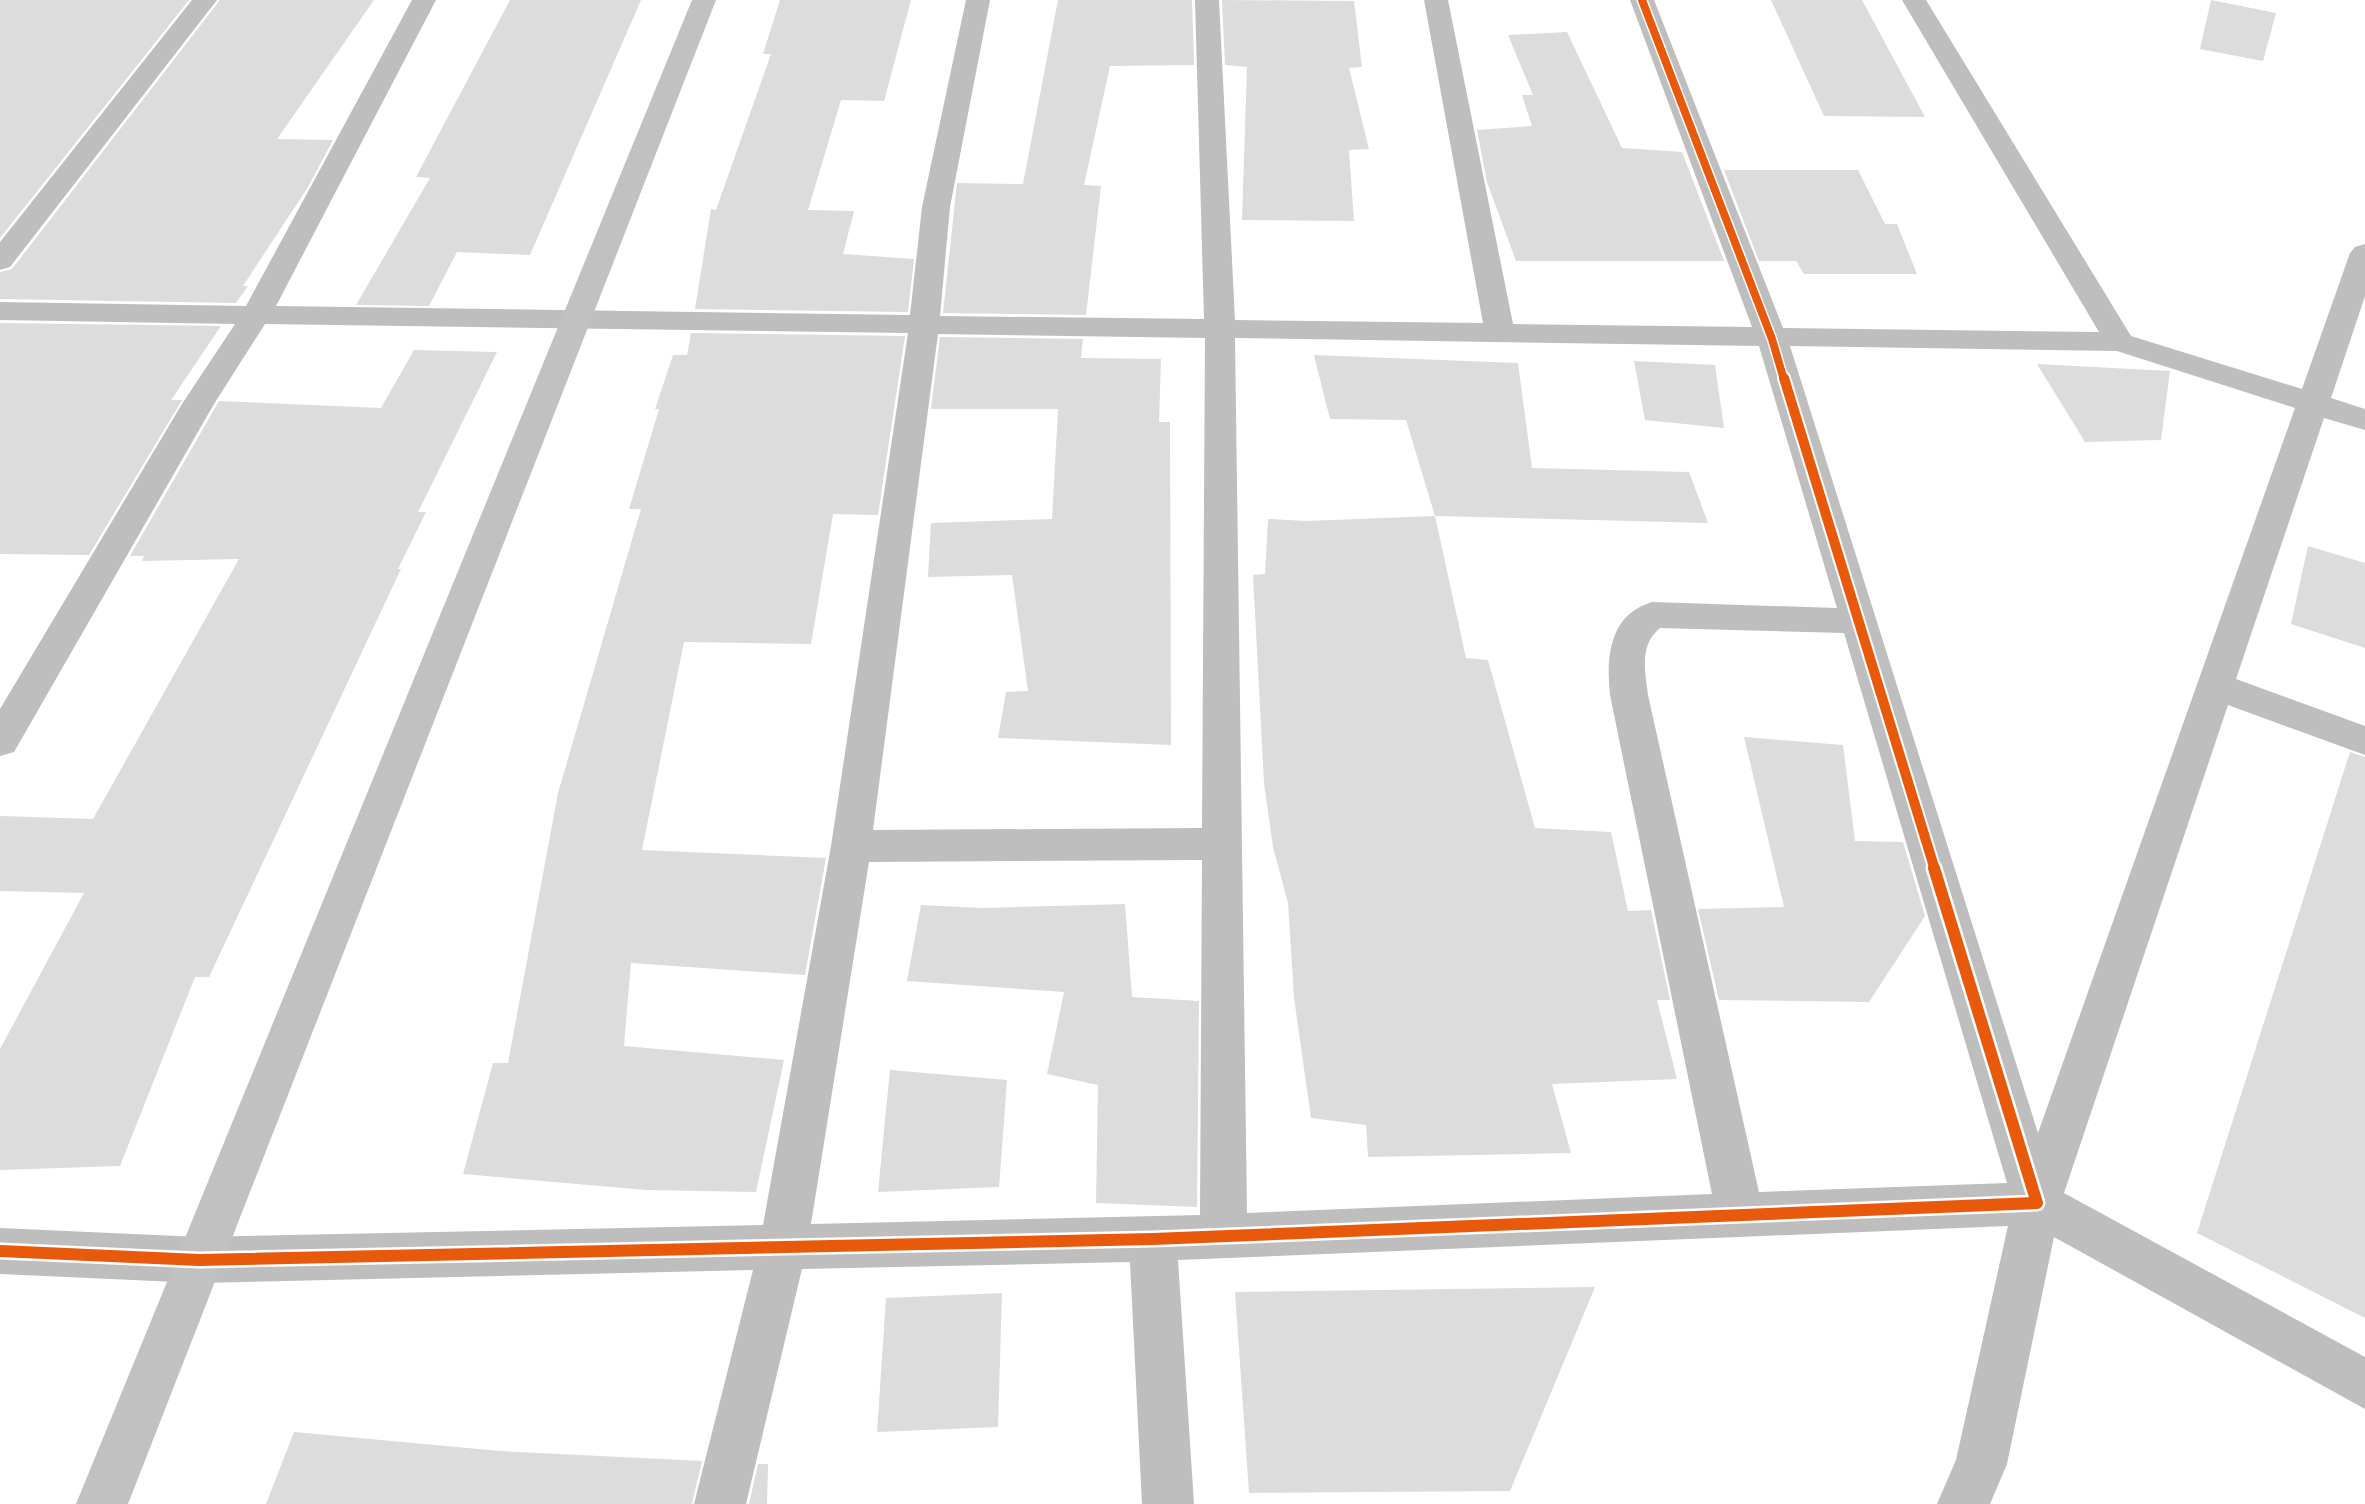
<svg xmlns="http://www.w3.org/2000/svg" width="2365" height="1504" font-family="Cabin,sans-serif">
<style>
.building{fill:#dcdcdc}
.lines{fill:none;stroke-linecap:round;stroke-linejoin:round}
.street{fill:#bebebe;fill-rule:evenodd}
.secondary{fill:#c1c1c1;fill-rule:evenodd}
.cycleway-far2-casing{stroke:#fff;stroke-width:11}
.cycleway-far1-casing{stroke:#fff;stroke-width:14}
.cycleway-casing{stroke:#fff;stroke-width:17}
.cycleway-far2{stroke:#e8590c;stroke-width:8}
.cycleway-far1{stroke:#e8590c;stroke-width:10}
.cycleway{stroke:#e8590c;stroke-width:12}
</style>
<rect width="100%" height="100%" fill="#fff"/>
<g class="building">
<polygon points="0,0 189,0 0,238"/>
<polygon points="220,0 374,0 277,139 333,140 308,187 243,286 248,286 236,303 0,299 0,272 12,269"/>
<polygon points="510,0 641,0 530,255 457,252 429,306 356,305 430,178 416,177"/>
<polygon points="780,0 911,0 884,101 841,100 808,210 854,211 843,254 914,259 908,312 695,309 711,209 716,210 771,54 763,54"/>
<polygon points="1058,0 1192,0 1194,65 1110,66 1084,185 1101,186 1086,315 943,313 957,183 1023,184"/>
<polygon points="1222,0 1354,1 1362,67 1349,68 1369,149 1349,150 1354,221 1242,220 1247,67 1225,65"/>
<polygon points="1771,0 1862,0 1925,117 1824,116"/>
<polygon points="2211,0 2276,13 2263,61 2200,49"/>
<polygon points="1567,32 1622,148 1682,152 1724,261 1516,261 1487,182 1477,130 1532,126 1522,95 1533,95 1508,35"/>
<polygon points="1724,170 1858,170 1885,224 1897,224 1917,274 1804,274 1796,261 1759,261"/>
<polygon points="0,323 221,326 171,400 182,400 89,555 0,554"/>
<polygon points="691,333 905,336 878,515 833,514 811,644 684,642 642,850 826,858 805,975 631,963 624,1046 784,1060 756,1192 646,1190 463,1174 493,1063 508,1063 558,793 641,509 629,509 659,409 655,409 673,355 687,355"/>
<polygon points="940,337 1083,339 1081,358 1161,359 1159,422 1170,422 1171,745 998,738 1006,692 1028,691 1012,575 928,577 931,523 1052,519 1058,409 931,409"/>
<polygon points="414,350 497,352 418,512 426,512 398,569 401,569 209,977 195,977 120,1166 0,1170 0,1049 84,893 0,891 0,816 93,819 239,559 142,561 144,556 130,556 219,401 381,408"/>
<polygon points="1314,355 1518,363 1532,468 1689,472 1708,523 1435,516 1406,420 1330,419"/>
<polygon points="1634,361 1715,365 1724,428 1645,420"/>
<polygon points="2037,364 2170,371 2161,440 2085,442"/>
<polygon points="1435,516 1466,658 1488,660 1535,828 1611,832 1628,911 1651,910 1670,1000 1657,1000 1677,1079 1552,1084 1571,1153 1368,1157 1366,1125 1311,1118 1294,998 1288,903 1273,847 1264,783 1253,575 1265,574 1268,519 1306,521"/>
<polygon points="2308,546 2365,563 2365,648 2291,624"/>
<polygon points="1744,737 1843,745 1855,841 1903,842 1925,916 1869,1002 1719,1000 1698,909 1784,907"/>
<polygon points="2350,752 2365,757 2365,1318 2197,1233"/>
<polygon points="1125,904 1132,997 1199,1001 1197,1207 1096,1203 1098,1085 1047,1074 1064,992 907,981 921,905 982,908"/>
<polygon points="890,1070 1007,1080 999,1187 878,1192"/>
<polygon points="1595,1287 1510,1491 1249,1493 1235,1292"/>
<polygon points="1002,1293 998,1427 877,1432 886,1298"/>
<polygon points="294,1432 500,1451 702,1461 692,1504 266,1504"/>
<polygon points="758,1464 768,1464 767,1504 749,1504"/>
</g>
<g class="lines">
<g class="street">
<polygon points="192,0 217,0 10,267 0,270 0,242"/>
<path d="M 412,0 L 436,0 L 276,306 L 910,315 L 922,207 L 966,0 L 990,0 L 950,207 L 940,316 L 1204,319 L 1195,0 L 1219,0 L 1235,320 L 1483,323 L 1424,0 L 1448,0 L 1513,324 L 1752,327 L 1630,0 L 1654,0 L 1783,328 L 2099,332 L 1902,0 L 1926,0 L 2131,336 L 2302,389 L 2350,253 L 2355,247 L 2365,244 L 2365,296 L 2331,398 L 2365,409 L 2365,430 L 2324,418 L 2236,679 L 2365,726 L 2365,755 L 2228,705 L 2064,1193 L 2365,1357 L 2365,1409 L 2054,1237 L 2007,1464 L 1990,1504 L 1937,1504 L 1956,1460 L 2008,1226 L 1178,1260 L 1194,1504 L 1142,1504 L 1130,1262 L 802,1269 L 746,1504 L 694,1504 L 753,1270 L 199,1283 L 0,1274 L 0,1228 L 199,1237 L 763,1225 L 831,846 L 908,333 L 265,324 L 214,404 L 14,752 L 0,756 L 0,709 L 182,404 L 235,324 L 0,320 L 0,302 L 246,306 ZM 938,334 L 1205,338 L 1202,828 L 873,830 ZM 1235,338 L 1759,346 L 1837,608 L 1652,602 C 1609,615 1606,657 1610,695 L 1712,1194 L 1247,1213 ZM 1790,346 L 2117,351 L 2295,408 L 2038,1133 ZM 1660,628 L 1844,633 L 2007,1183 L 1759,1192 L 1648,695 C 1645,671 1639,645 1660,628 ZM 1202,860 L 1200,1215 L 811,1224 L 869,862 Z"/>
</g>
<polygon class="secondary" points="692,0 716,0 128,1504 76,1504"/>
<g class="cycleway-far2-casing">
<polyline id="cycleway-far2" points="1642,0 1772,339 1784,380"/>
</g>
<g class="cycleway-far1-casing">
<polyline id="cycleway-far1" points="1784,378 1935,870"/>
</g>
<g class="cycleway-casing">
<polyline id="cycleway" points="0,1251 199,1260 1153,1239 2037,1203 1934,868"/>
</g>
<use href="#cycleway-far2" class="cycleway-far2"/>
<use href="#cycleway-far1" class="cycleway-far1"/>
<use href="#cycleway" class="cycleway"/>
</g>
</svg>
